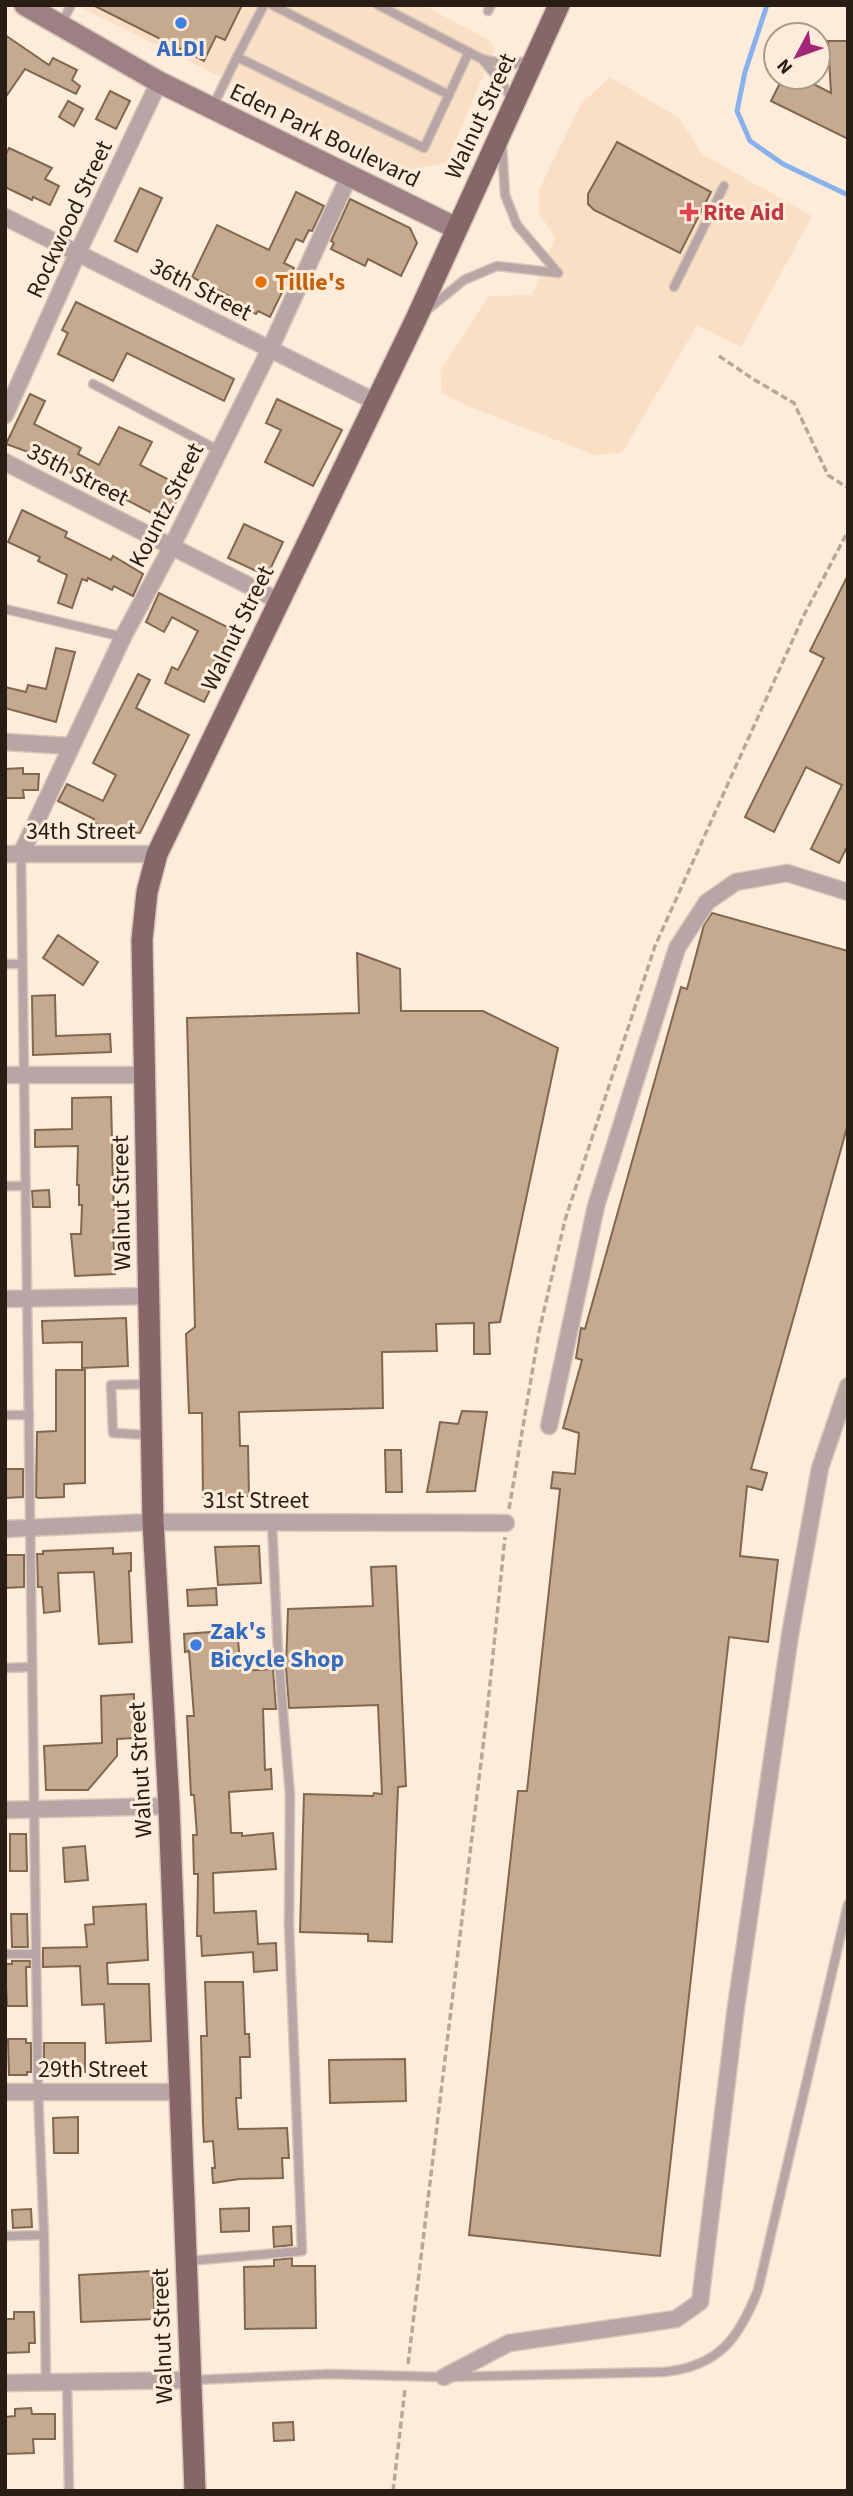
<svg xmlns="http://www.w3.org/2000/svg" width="853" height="2496" font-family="'Source Sans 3',sans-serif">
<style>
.built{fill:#fbdfc4}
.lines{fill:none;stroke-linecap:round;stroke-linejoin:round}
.stream{stroke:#89b2ed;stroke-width:5}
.building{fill:#c6aa8f;stroke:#81674e;stroke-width:2}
.lane-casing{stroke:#d7c7b7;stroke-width:11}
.street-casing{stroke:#d7c7b7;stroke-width:19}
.secondary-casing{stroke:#d7c7b7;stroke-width:24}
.primary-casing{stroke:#d7c7b7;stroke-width:24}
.path{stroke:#b7a798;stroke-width:3.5;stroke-dasharray:7 3.5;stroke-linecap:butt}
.lane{stroke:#b8a5a6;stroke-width:8}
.street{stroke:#b8a5a6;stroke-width:16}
.secondary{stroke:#9c8083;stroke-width:21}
.primary{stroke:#87666a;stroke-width:21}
.shop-dot{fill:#3f7fe0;stroke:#feecdb;stroke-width:2.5}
.health-dot{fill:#e0444e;stroke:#feecdb;stroke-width:2.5}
.food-dot{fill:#e8710a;stroke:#feecdb;stroke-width:2.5}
.labels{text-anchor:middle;stroke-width:6;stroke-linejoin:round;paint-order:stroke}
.shop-label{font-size:24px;font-weight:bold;fill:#366cbe;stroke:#feecdb}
.street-label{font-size:24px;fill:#281e13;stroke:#feecdb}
.health-label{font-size:24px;font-weight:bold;fill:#be3a42;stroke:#feecdb;text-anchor:start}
.food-label{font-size:24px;font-weight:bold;fill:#c56008;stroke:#feecdb;text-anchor:start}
</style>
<rect width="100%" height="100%" fill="#feecdb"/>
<g class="built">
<polygon points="76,5 423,5 489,40 495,49 446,163 407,170"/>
<polygon points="610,77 679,118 702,154 812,216 741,347 697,325 622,453 595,455 470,407 442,393 440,371 489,296 532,295 555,237 539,213 539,190 581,104"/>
</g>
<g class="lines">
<polyline class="stream" points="767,5 745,72 737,111 750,141 783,164 848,195"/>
</g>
<g class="building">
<polygon points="93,5 242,5 225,40 216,36 204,61"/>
<polygon points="5,35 49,65 53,58 77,70 72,80 80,86 76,94 25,69 5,98"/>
<polygon points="828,41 848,41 848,139 771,101 783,77 799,84 802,78 831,93"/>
<polygon points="110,91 130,101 116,129 96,119"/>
<polygon points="68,101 83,109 74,126 59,117"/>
<polygon points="617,142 711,192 680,253 594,210 588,204 588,194"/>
<polygon points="9,148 52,168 45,179 59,186 50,205 33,197 32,200 5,187 5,156"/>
<polygon points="140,188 162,198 137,252 115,241"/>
<polygon points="296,192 324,206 312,231 309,230 303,242 296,239 284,263 294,268 270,317 258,311 256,314 227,300 229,296 192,277 217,225 269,250"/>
<polygon points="350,199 410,228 417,243 401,276 368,259 365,266 331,249 334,243 331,241"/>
<polygon points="76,302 234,379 224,401 127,353 113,381 58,354 68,333 62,330"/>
<polygon points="30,394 45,401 34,424 81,448 78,454 99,465 119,427 152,442 140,465 179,485 178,487 182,489 167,521 98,485 100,481 74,468 71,473 42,457 6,444"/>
<polygon points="277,399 342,430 313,486 265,462 281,430 266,423"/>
<polygon points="22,510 67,532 65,537 111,560 113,556 143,574 133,596 114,586 112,590 88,578 87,581 82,579 72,608 58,603 67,575 38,561 40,557 8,542"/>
<polygon points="244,524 283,542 267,576 228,558"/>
<polygon points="848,575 848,845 839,863 811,849 842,785 806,767 774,832 745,817 824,658 810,651"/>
<polygon points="159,593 231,629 204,682 212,686 204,702 165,683 172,667 178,670 198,631 172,617 164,632 146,622"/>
<polygon points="56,648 75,652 56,722 5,708 5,687 26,692 28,685 46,689"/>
<polygon points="138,674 150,680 136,708 189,735 140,833 94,828 96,824 93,822 94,819 58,801 67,784 103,801 116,775 93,763"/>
<polygon points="23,768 23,774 39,774 38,790 23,790 24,798 6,798 5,769"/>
<polygon points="712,913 848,951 848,1124 751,1469 767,1473 762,1490 747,1486 740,1556 778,1560 768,1642 729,1637 660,2256 469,2235 518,1791 527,1791 560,1489 551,1488 553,1472 575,1474 579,1433 563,1428 582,1360 576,1358 581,1328 585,1329 681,987 687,989 704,925"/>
<polygon points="58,935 98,962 83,985 43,958"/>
<polygon points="357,953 400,969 401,1011 483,1011 558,1048 500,1322 489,1323 490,1354 474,1354 474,1323 436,1324 437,1351 382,1352 383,1408 239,1412 240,1446 248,1446 249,1496 203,1497 202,1413 189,1413 186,1334 195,1327 187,1018 359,1013"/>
<polygon points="55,995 56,1036 110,1034 111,1052 33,1055 32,996"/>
<polygon points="111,1097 113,1185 114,1210 117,1210 117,1230 113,1230 115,1274 75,1276 71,1234 81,1234 82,1205 79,1205 79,1185 77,1185 78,1146 35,1147 35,1130 72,1129 72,1098"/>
<polygon points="49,1190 50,1207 33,1207 32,1191"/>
<polygon points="126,1318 128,1366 82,1368 82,1342 43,1343 42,1321"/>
<polygon points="56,1370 85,1370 85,1483 64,1484 64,1497 39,1498 36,1497 37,1432 56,1431"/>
<polygon points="462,1411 487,1412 475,1491 427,1492 440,1422 458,1424"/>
<polygon points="385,1450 401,1450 402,1492 386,1492"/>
<polygon points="5,1469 23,1469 23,1497 5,1498"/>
<polygon points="259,1546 261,1583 218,1585 215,1547"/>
<polygon points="113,1548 113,1554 131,1553 131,1571 129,1571 132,1642 99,1644 94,1572 58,1573 60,1611 44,1613 42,1587 38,1587 37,1554 43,1554 43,1551"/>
<polygon points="5,1555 24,1555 24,1587 5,1588"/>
<polygon points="396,1566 406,1786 398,1787 392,1942 368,1941 368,1934 300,1932 304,1794 373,1796 374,1793 382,1794 378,1705 289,1708 286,1668 288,1609 373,1606 371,1567"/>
<polygon points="216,1588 217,1605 188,1606 187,1590"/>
<polygon points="237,1630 241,1671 273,1669 276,1709 263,1709 265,1770 271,1769 272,1789 229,1792 231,1833 242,1833 242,1836 273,1833 276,1869 213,1873 214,1913 256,1911 258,1944 276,1943 277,1970 254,1972 253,1952 202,1956 201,1936 197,1936 198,1874 194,1874 193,1835 197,1835 194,1795 191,1795 187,1716 194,1716 189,1651 185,1652 184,1634"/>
<polygon points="134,1694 135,1738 117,1739 117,1756 88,1790 46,1790 44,1746 102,1743 101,1696"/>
<polygon points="10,1834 26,1834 27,1871 10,1871"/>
<polygon points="85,1846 88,1880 65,1882 63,1848"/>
<polygon points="146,1904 148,1960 107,1963 108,1984 149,1984 151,2041 106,2043 104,2004 82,2005 80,1966 43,1967 43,1948 87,1947 85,1925 94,1924 93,1907"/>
<polygon points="11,1914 27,1914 28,1947 12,1947"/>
<polygon points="12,1961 30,1961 30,1967 26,1967 27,2006 7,2006 5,1967 6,1964 12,1964"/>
<polygon points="205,1982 243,1982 245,2034 249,2034 250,2057 240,2057 241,2098 236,2098 238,2129 287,2128 289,2158 282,2158 283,2178 239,2179 213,2183 212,2168 215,2168 213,2141 204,2142 203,2124 201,2036 207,2036"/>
<polygon points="8,2039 26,2039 26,2043 31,2043 31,2072 27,2072 27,2075 9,2075"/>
<rect x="44" y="2043" width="41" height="29"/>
<polygon points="405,2059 406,2101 330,2103 329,2060"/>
<polygon points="78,2117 78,2153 54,2153 53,2118"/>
<polygon points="249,2208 249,2231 221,2232 220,2209"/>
<polygon points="31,2209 32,2227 13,2228 12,2210"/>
<polygon points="291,2226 292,2245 274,2247 273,2227"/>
<polygon points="292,2258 292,2266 315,2266 316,2328 245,2329 244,2267 274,2266 274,2260"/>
<polygon points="152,2271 155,2319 81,2322 79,2275"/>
<polygon points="14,2312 34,2312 35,2343 29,2343 29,2352 5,2353 5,2319 14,2319"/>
<polygon points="31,2408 32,2414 55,2414 55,2439 33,2439 34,2453 5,2454 5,2417 15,2416 15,2409"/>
<polygon points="293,2422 294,2440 274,2441 273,2423"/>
</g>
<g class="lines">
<g class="lane-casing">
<g id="lane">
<polyline points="272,5 449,95"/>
<polyline points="378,5 482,59 511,65 532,59"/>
<polyline points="488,11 491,5"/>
<polyline points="62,23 71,5"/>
<polyline points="237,57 264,5"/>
<polyline points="482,59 502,83 513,102"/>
<polyline points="213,106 237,57 424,148 469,52"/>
<polyline points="502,143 505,195 517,225 558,273"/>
<polyline points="674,287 724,186"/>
<polyline points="426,311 464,280 497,266 558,273"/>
<polyline points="93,384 220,451"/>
<polyline points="5,609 123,637"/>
<polyline points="21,854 38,2092 44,2235 46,2382"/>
<polyline points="5,964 22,964"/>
<polyline points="5,1186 25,1186"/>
<polyline points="5,1415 29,1415"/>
<polyline points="149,1435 113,1433 111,1385 150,1384"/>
<polyline points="5,1668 32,1667"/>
<polyline points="5,1954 36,1954"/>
<polyline points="5,2236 44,2235"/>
<polyline points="189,2261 302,2251 289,1926 290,1795 278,1652 272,1523"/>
<path d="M 193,2380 L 330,2374 L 444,2377 L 663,2372 C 719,2367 739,2338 758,2290 L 848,1904"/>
<polyline points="67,2382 69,2491"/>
</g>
</g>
<g class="street-casing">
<g id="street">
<polyline points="5,217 376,402"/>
<polyline points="5,415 78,252 159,82"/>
<polyline points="5,462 279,601"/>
<polyline points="5,742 70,746"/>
<polyline points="5,854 157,854"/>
<polyline points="21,854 123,637 171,548 270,349 349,176"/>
<polyline points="5,1075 145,1075"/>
<polyline points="5,1299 149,1296"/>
<polyline points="549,1426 596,1206 677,948 707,902 736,882 787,873 848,892"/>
<polyline points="5,1529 153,1522 506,1523"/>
<polyline points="5,1810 169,1806"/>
<polyline points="5,2092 180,2092"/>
<polyline points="444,2377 509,2343 676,2319 700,2302 736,2007 790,1635 820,1468 848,1386"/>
<polyline points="5,2383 190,2380"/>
</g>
</g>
<g class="secondary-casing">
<polyline id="secondary" points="25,5 159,82 456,228"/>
</g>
<g class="primary-casing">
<polyline id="primary" points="195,2491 169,1806 153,1522 142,940 147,892 157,854 416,319 559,5"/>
</g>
<g class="path">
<polyline points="719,356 753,379 794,403 828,475 848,488"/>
<polyline points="509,1509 539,1332 565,1220 655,946 803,617 848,531"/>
<polyline points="408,2364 487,1713 505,1537"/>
<polyline points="393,2491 405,2389"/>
</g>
<use href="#lane" class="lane"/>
<use href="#street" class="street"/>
<use href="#secondary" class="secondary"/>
<use href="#primary" class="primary"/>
</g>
<g class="shop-dot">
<circle cx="181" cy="23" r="7"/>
<circle cx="196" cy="1645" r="7"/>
</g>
<path class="health-dot" d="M685.5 201.5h7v7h7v7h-7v7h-7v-7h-7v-7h7z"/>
<circle class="food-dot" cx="261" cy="282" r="7"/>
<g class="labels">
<g class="shop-label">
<text x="181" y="56">ALDI</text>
<text x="210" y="1639" text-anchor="start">Zak's<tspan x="210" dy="28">Bicycle Shop</tspan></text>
</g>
<g class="street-label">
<text transform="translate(480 116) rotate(-65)" y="8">Walnut Street</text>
<text transform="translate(325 135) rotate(26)" y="8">Eden Park Boulevard</text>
<text transform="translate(69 219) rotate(-65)" y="8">Rockwood Street</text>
<text transform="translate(201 289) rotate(27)" y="8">36th Street</text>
<text transform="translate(78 474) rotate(27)" y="8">35th Street</text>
<text transform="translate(166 505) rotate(-63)" y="8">Kountz Street</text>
<text transform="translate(237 628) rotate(-64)" y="8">Walnut Street</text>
<text x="81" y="839">34th Street</text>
<text transform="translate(121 1203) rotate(-91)" y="8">Walnut Street</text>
<text x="256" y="1508">31st Street</text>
<text transform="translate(140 1770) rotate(-93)" y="8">Walnut Street</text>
<text x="93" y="2077">29th Street</text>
<text transform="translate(162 2336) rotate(-92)" y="8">Walnut Street</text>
</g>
<g class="health-label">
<text x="703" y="220">Rite Aid</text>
</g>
<g class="food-label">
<text x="275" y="290">Tillie's</text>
</g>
</g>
<rect width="853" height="2496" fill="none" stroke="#281e13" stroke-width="14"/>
<g transform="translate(797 56) rotate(229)"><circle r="33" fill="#feecdb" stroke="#a89a8b" stroke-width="2"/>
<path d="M0-5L12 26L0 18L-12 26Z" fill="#a42678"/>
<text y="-10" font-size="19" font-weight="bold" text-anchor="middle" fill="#281e13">N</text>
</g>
</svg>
